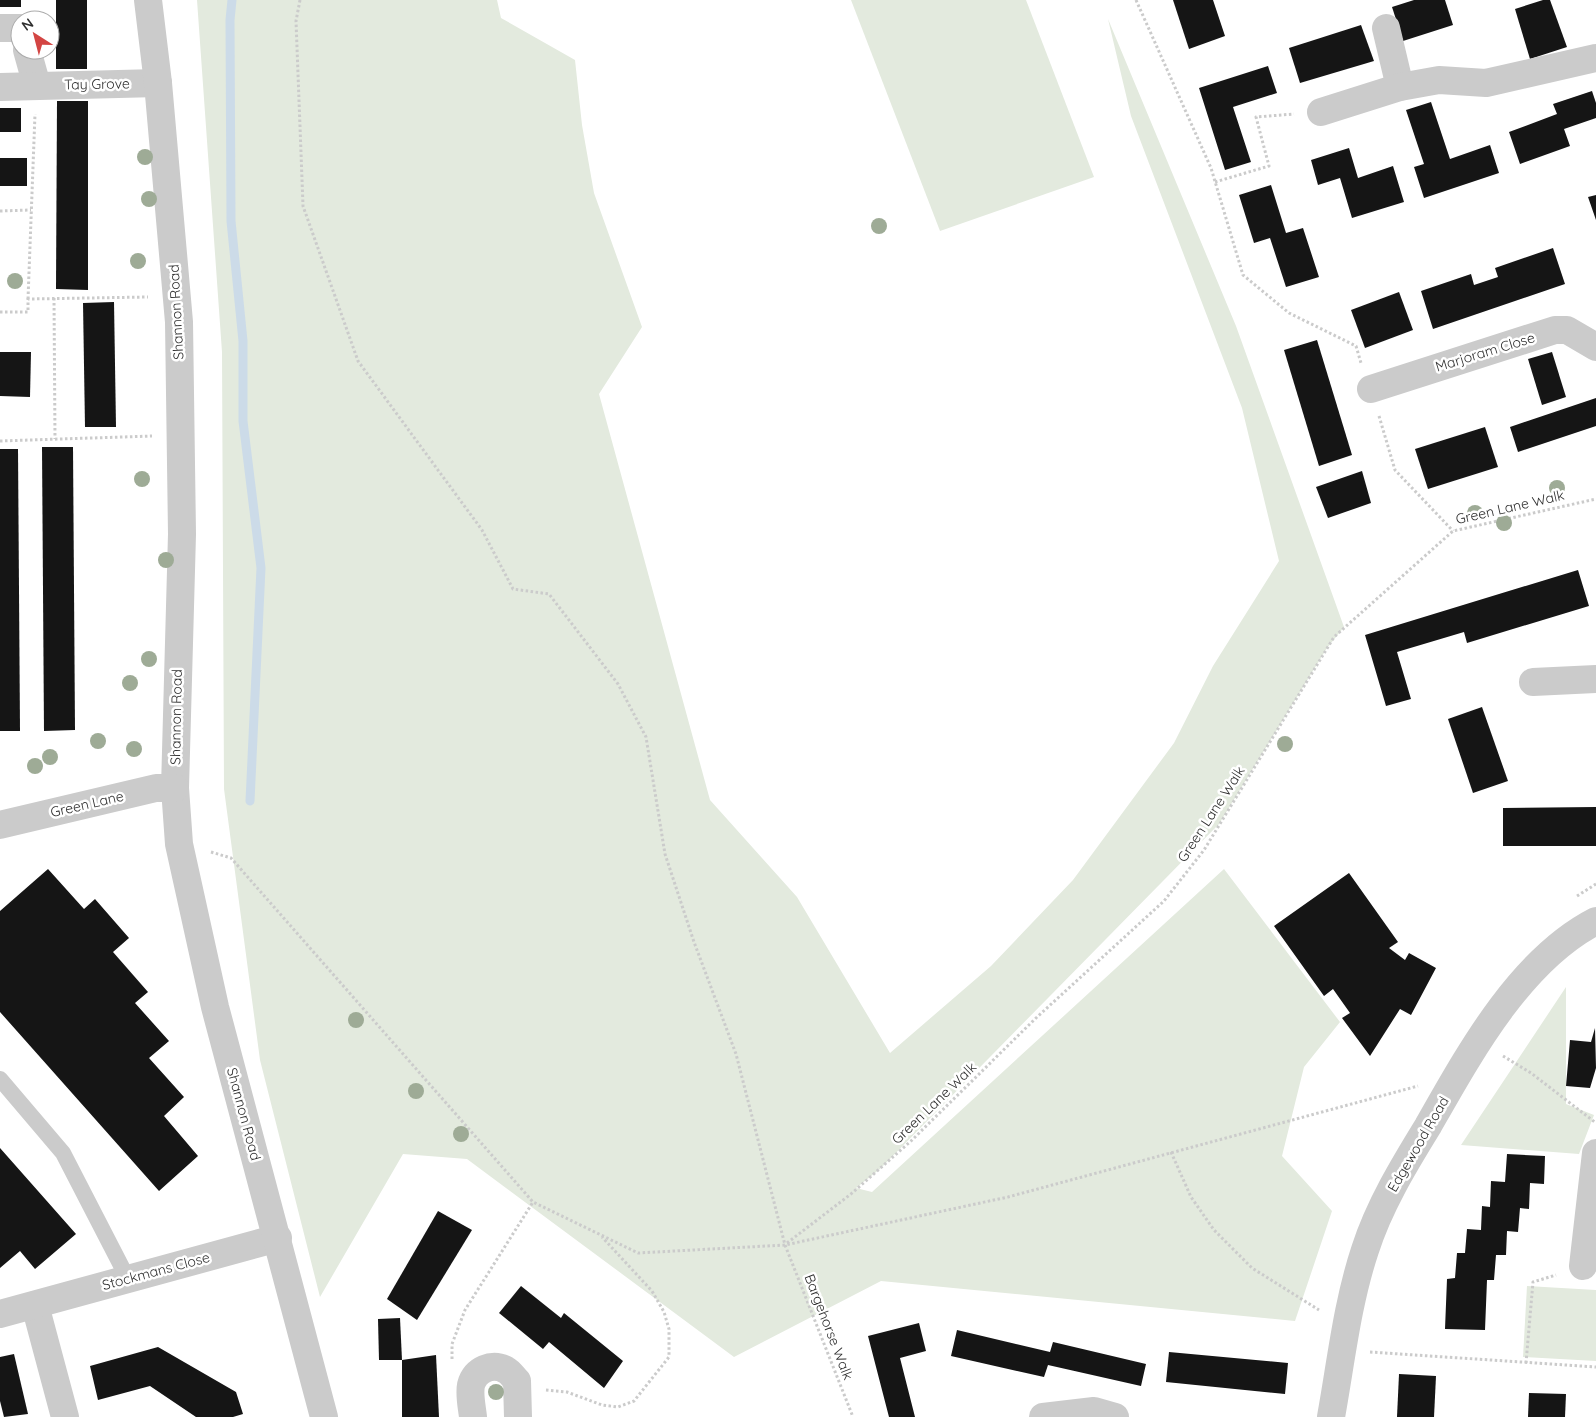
<svg xmlns="http://www.w3.org/2000/svg" width="1596" height="1417" font-family="Quicksand,sans-serif">
<style>
.green{fill:#e3eade}
.lines{fill:none;stroke-linecap:round;stroke-linejoin:round}
.stream{stroke:#ccdbe8;stroke-width:9}
.building{fill:#151515}
.path{stroke:#cbcbcb;stroke-width:3;stroke-dasharray:2.5 2.5;stroke-linecap:butt}
.service{stroke:#cbcbcb;stroke-width:16}
.minor{stroke:#cbcbcb;stroke-width:28}
.tertiary{stroke:#cbcbcb;stroke-width:28}
.tree{fill:#9eab96}
.labels{text-anchor:middle;stroke-width:5;stroke-linejoin:round;paint-order:stroke}
.street-label{font-size:14px;fill:#2e2e2e;stroke:#fff}
</style>
<rect width="100%" height="100%" fill="#fff"/>
<g class="green">
<polygon points="197,0 497,0 501,18 575,60 582,125 594,193 642,327 599,394 710,800 797,897 890,1053 991,966 1073,880 1174,743 1213,666 1279,561 1242,408 1131,116 1108,19 1236,326 1344,627 1327,648 1219,824 880,1169 856,1188 872,1192 1224,869 1340,1022 1304,1067 1282,1156 1332,1211 1295,1321 881,1281 734,1357 467,1159 403,1154 320,1297 260,1060 224,789 222,352"/>
<polygon points="851,0 1026,0 1094,177 940,231"/>
<polygon points="1566,987 1566,1104 1594,1115 1579,1154 1461,1145"/>
<polygon points="1527,1286 1596,1290 1596,1361 1523,1357"/>
</g>
<g class="lines">
<polyline class="stream" points="232,0 230,20 231,221 243,341 243,421 261,568 250,801"/>
</g>
<g class="building">
<rect x="0" y="0" width="21" height="7"/>
<rect x="56" y="0" width="31" height="69"/>
<polygon points="1173,0 1213,0 1225,36 1189,49"/>
<polygon points="1414,0 1445,0 1453,25 1403,41 1392,7"/>
<polygon points="1543,0 1550,0 1567,47 1530,59 1515,9"/>
<polygon points="1361,25 1374,61 1300,83 1289,48"/>
<polygon points="1268,66 1277,93 1233,107 1251,162 1225,170 1199,88"/>
<polygon points="1592,91 1596,103 1596,118 1564,129 1570,146 1520,164 1509,132 1557,114 1553,104"/>
<polygon points="57,101 88,101 88,290 56,289"/>
<polygon points="1431,102 1450,159 1490,145 1499,173 1424,198 1414,167 1424,164 1406,110"/>
<rect x="0" y="108" width="21" height="24"/>
<polygon points="1349,148 1358,178 1393,166 1404,202 1352,218 1340,178 1318,185 1311,160"/>
<rect x="0" y="158" width="27" height="28"/>
<polygon points="1271,185 1286,233 1303,228 1319,277 1286,287 1270,238 1254,243 1239,195"/>
<polygon points="1596,195 1596,220 1588,197"/>
<polygon points="1553,248 1565,284 1433,329 1421,291 1471,274 1474,285 1498,277 1495,268"/>
<polygon points="1399,292 1413,330 1365,348 1351,310"/>
<polygon points="114,302 116,427 85,427 83,303"/>
<polygon points="1317,340 1352,455 1319,466 1284,350"/>
<polygon points="0,352 31,352 30,397 0,396"/>
<polygon points="1552,352 1566,397 1542,405 1528,359"/>
<polygon points="1596,398 1596,426 1518,452 1510,427"/>
<polygon points="1485,427 1498,467 1428,489 1415,449"/>
<polygon points="42,447 73,447 75,730 44,731"/>
<polygon points="0,449 18,449 20,731 0,731"/>
<polygon points="1362,471 1371,503 1328,518 1316,487"/>
<polygon points="1578,570 1589,606 1467,643 1464,632 1397,652 1411,699 1386,706 1365,635"/>
<polygon points="1482,707 1508,781 1473,793 1448,719"/>
<polygon points="1596,807 1596,846 1503,846 1503,808"/>
<polygon points="48,869 84,909 95,899 129,938 113,952 148,992 135,1003 169,1041 149,1058 184,1097 164,1116 198,1156 159,1191 0,1012 0,911"/>
<polygon points="1349,873 1398,942 1389,948 1405,960 1409,953 1436,968 1411,1015 1400,1009 1370,1056 1342,1018 1350,1013 1333,989 1324,996 1274,926"/>
<polygon points="1595,1028 1596,1068 1590,1088 1566,1086 1570,1040 1591,1042"/>
<polygon points="0,1148 76,1234 35,1269 20,1251 0,1268"/>
<polygon points="1507,1154 1545,1156 1544,1184 1530,1183 1529,1209 1520,1208 1518,1232 1507,1231 1506,1255 1496,1255 1494,1280 1487,1280 1485,1330 1445,1329 1447,1279 1455,1278 1457,1253 1465,1253 1467,1229 1481,1230 1482,1206 1490,1207 1491,1181 1505,1182"/>
<polygon points="438,1211 472,1230 417,1320 387,1299"/>
<polygon points="521,1286 561,1318 564,1313 623,1361 604,1388 549,1342 543,1349 499,1313"/>
<polygon points="400,1318 402,1360 379,1360 378,1319"/>
<polygon points="919,1323 926,1351 900,1358 915,1417 889,1417 868,1336"/>
<polygon points="957,1330 1050,1352 1053,1342 1146,1364 1141,1386 1048,1365 1044,1377 951,1356"/>
<polygon points="158,1347 236,1392 243,1414 233,1417 196,1417 150,1386 98,1400 90,1366"/>
<polygon points="1169,1352 1288,1363 1285,1394 1166,1382"/>
<polygon points="14,1354 28,1414 4,1417 0,1401 0,1357"/>
<polygon points="436,1355 439,1417 402,1417 402,1360"/>
<polygon points="1399,1374 1436,1376 1434,1417 1397,1417"/>
<polygon points="1529,1393 1566,1394 1565,1417 1528,1417"/>
</g>
<g class="lines">
<g class="path">
<polyline points="300,0 296,21 303,206 358,361 482,530 513,589 549,594 618,684 646,737 665,854 694,942 736,1054 785,1245 853,1417"/>
<polyline points="1136,0 1211,168 1243,275 1289,313 1356,346 1361,363"/>
<polyline points="1215,182 1269,166 1256,117 1294,114"/>
<polyline points="0,211 31,210"/>
<polyline points="54,298 55,439"/>
<polyline points="28,299 35,114"/>
<polyline points="0,312 28,312 28,299 148,297"/>
<polyline points="1379,416 1395,470 1453,531"/>
<polyline points="0,441 152,436"/>
<polyline points="211,852 231,858 533,1202 638,1253 785,1245 1008,1197 1418,1086"/>
<polyline points="1577,896 1596,884"/>
<polyline points="1503,1056 1531,1073 1596,1123"/>
<polyline points="1171,1152 1191,1197 1214,1230 1252,1268 1319,1310"/>
<polyline points="787,1243 851,1194 911,1141 1036,1018 1164,901 1204,850 1334,637 1453,531 1596,499"/>
<polyline points="1370,1352 1596,1367"/>
<polyline points="452,1359 452,1344 465,1310 533,1202"/>
<polyline points="1526,1363 1533,1282 1556,1275"/>
<polyline points="546,1390 567,1392 602,1405 618,1407 634,1401 669,1357 669,1329 664,1312 652,1291 602,1237"/>
</g>
<polyline class="service" points="0,1079 63,1153 128,1279"/>
<g class="minor">
<polyline points="0,28 20,28"/>
<polyline points="1386,28 1400,87"/>
<polyline points="27,50 37,86"/>
<polyline points="0,87 158,83"/>
<polyline points="1321,112 1400,87 1439,80 1486,83 1596,58"/>
<polyline points="1371,389 1555,330 1567,330 1596,347"/>
<polyline points="1533,682 1596,679"/>
<polyline points="1583,1266 1596,1153"/>
<polyline points="35,1305 65,1417"/>
<polyline points="0,1314 278,1238"/>
<path d="M 473,1417 C 472,1407 469,1395 471,1385 C 475,1370 492,1362 506,1370 C 510,1372 514,1378 517,1381 L 518,1417"/>
<polyline points="1043,1417 1094,1411 1115,1417"/>
<path d="M 1331,1417 C 1341,1362 1347,1304 1365,1250 C 1379,1206 1404,1165 1428,1126 C 1469,1054 1520,960 1596,921"/>
</g>
<g class="tertiary">
<polyline points="148,0 158,83 179,322 182,534 175,788 179,844 215,1007 324,1417"/>
<polyline points="0,825 156,788 175,788"/>
</g>
</g>
<g class="tree">
<circle cx="145" cy="157" r="8"/>
<circle cx="149" cy="199" r="8"/>
<circle cx="879" cy="226" r="8"/>
<circle cx="138" cy="261" r="8"/>
<circle cx="15" cy="281" r="8"/>
<circle cx="142" cy="479" r="8"/>
<circle cx="1557" cy="488" r="8"/>
<circle cx="1475" cy="513" r="8"/>
<circle cx="1504" cy="523" r="8"/>
<circle cx="166" cy="560" r="8"/>
<circle cx="149" cy="659" r="8"/>
<circle cx="130" cy="683" r="8"/>
<circle cx="98" cy="741" r="8"/>
<circle cx="1285" cy="744" r="8"/>
<circle cx="134" cy="749" r="8"/>
<circle cx="50" cy="757" r="8"/>
<circle cx="35" cy="766" r="8"/>
<circle cx="356" cy="1020" r="8"/>
<circle cx="416" cy="1091" r="8"/>
<circle cx="461" cy="1134" r="8"/>
<circle cx="496" cy="1392" r="8"/>
</g>
<g class="labels">
<g class="street-label">
<text transform="translate(97 84) rotate(-1)" y="5">Tay Grove</text>
<text transform="translate(176 312) rotate(-93)" y="5">Shannon Road</text>
<text transform="translate(1485 352) rotate(-17)" y="5">Marjoram Close</text>
<text transform="translate(1510 507) rotate(-13)" y="5">Green Lane Walk</text>
<text transform="translate(176 717) rotate(-89)" y="5">Shannon Road</text>
<text transform="translate(87 804) rotate(-13)" y="5">Green Lane</text>
<text transform="translate(1211 814) rotate(-57)" y="5">Green Lane Walk</text>
<text transform="translate(934 1103) rotate(-44)" y="5">Green Lane Walk</text>
<text transform="translate(244 1114) rotate(75)" y="5">Shannon Road</text>
<text transform="translate(1418 1144) rotate(-60)" y="5">Edgewood Road</text>
<text transform="translate(156 1271) rotate(-15)" y="5">Stockmans Close</text>
<text transform="translate(829 1327) rotate(69)" y="5">Bargehorse Walk</text>
</g>
</g>
<g transform="translate(35 35) rotate(324)"><circle r="24" fill="#ffffff" stroke="#ababab"/>
<path d="M0-4L9 19L0 12L-9 19Z" fill="#d34543"/>
<text y="-8" font-size="14" font-weight="bold" text-anchor="middle" fill="#2e2e2e">N</text>
</g>
</svg>
